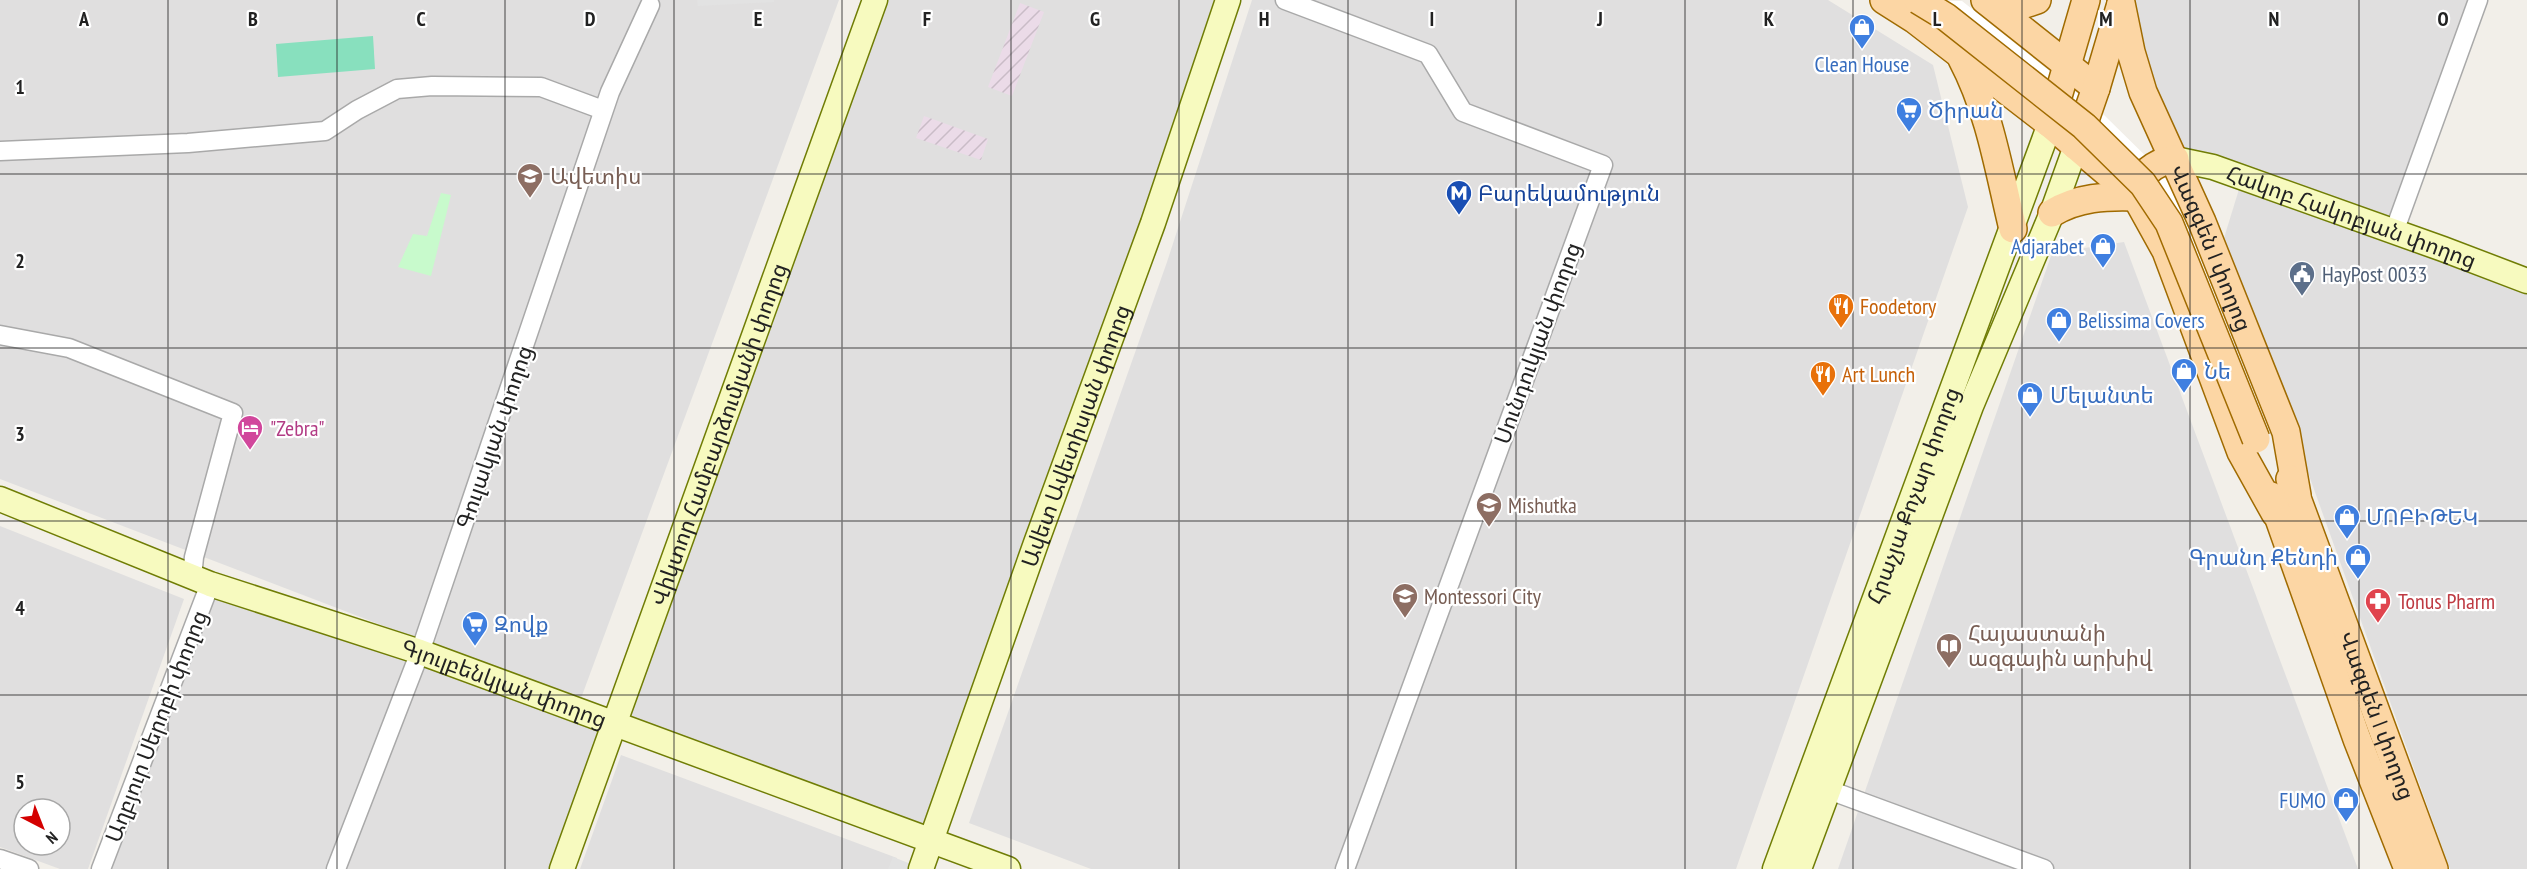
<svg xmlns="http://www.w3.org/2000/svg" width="2527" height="869" font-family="'PT Sans Narrow','Noto Sans Armenian',sans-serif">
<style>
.residential{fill:#e0dfdf;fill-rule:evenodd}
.industrial{fill:url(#industrial-furrows)}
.park{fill:#c8facc}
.pitch{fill:#88e0be}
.parking{fill:#e2e2e2}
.pier{fill:#fff}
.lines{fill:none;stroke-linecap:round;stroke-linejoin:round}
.street-casing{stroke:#a9a9a9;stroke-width:21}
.secondary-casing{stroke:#707d05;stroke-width:27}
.primary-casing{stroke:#a06b00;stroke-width:30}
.street{stroke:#fff;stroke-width:18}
.secondary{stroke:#f7fabf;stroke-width:24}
.primary{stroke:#fcd6a4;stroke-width:27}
.primary-bridge-casing{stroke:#a06b00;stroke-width:30;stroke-linecap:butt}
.primary-bridge{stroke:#fcd6a4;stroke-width:27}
.grid{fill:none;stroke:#222;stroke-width:1.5;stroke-opacity:0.55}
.labels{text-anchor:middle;stroke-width:4.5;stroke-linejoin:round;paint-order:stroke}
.shop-label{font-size:22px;fill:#366cbe;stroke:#fff;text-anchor:start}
.education-label{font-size:22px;fill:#785e54;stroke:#fff;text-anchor:start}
.transit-label{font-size:22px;fill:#164399;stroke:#fff;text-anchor:start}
.street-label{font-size:22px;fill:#222;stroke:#fff}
.service-label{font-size:22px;fill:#4e5e75;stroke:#fff;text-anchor:start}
.food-label{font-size:22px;fill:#c56008;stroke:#fff;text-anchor:start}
.hotel-label{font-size:22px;fill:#b23c85;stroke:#fff;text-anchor:start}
.health-label{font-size:22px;fill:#be3a42;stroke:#fff;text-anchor:start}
.grid-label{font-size:20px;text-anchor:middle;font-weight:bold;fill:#222;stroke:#fff;stroke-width:4.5;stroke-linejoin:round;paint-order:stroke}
</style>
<defs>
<pattern id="industrial-furrows" width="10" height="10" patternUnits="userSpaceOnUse" patternTransform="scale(1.5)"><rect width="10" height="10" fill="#ebdbe8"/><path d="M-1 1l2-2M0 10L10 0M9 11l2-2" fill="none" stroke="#c9bcc7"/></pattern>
</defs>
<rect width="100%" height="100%" fill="#f2efe9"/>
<g class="residential">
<polygon points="0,0 839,0 580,701 0,479"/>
<polygon points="875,0 1228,0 931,841 613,725 562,869 103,869 210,584 613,725"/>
<polygon points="1252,0 1828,0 1933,65 1968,207 1736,869 1091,869 969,823 1167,262"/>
<polygon points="2121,0 2478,0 2394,232 2175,159"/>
<polygon points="2240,186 2527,293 2527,869 2450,869 2224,238"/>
<polygon points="2124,242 2358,869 1838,869 2052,253"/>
<path d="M 0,526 L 184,599 L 88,869 L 60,869 L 0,847 ZM 24,809 L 60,809 L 60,845 L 24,845 Z"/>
<polygon points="621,755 897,858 893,869 580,869"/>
</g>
<g class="industrial">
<polygon points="1020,3 1044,12 1012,96 988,87"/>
<polygon points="924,116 988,139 981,160 916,138"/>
</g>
<polygon class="park" points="441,193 451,195 431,276 398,267 413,234 427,236"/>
<polygon class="pitch" points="373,36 375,69 278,77 276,44"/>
<g class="parking">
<polygon points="697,0 774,0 774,2 698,6"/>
<polygon points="893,857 911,864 909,869 888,869"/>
</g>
<polygon class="pier" points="1899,0 1962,1 2102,113 2169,179 2279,429 2250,441 2161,226"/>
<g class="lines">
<g class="street-casing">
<g id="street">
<polyline points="1285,0 1428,54 1463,112 1603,165 1345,869"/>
<polyline points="0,151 188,143 325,131 357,110 397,89 432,86 541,87 603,110"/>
<polyline points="2394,232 2478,0"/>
<polyline points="0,335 69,348 233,413 194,557 192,577"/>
<polyline points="1829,790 2044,869"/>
<polyline points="0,859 29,869"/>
<polyline points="101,869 210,584"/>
<polyline points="336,869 420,652 610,92 650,5"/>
</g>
</g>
<g class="secondary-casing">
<g id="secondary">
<path id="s1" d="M 2175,159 L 2213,167 L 2443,249 L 2527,281"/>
<path id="s2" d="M 0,499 L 210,584 L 420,652 L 1008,869"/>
<path id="s3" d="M 562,869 L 875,0"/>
<path id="s4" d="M 921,869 L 1036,543 L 1153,223 L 1228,0"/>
<path id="s5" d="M 1775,869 L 2050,124"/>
<polyline points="1799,869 1971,406 2052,213 2076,146"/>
</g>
</g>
<g class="primary-casing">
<g id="primary">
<polyline points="1884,0 1914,19 2050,124 2136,197 2166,251 2241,452 2275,513"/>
<polyline points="1985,0 2096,88"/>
<polyline points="1987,1 2013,8 2037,0"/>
<path id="s6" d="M 2121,3 L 2131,52 L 2143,92 L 2202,222 L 2286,432 L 2297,495"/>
<path d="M 1962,59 C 1990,112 1999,171 2013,229"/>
<polyline points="2050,124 2086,0"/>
<polyline points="2076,146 2096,88 2120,7"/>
<path d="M 2136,197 C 2136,175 2155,162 2175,159"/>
<path d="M 2052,213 C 2078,197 2106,196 2136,197"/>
<path id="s7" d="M 2290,479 L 2434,869"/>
<polyline points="2271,496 2357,739 2408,869"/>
</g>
</g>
<use href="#street" class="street"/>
<use href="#secondary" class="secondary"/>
<use href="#primary" class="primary"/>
<g class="primary-bridge-casing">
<polyline id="primary-bridge" points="1918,0 1946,17 2084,126 2143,184 2169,223 2256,439"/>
</g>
<use href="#primary-bridge" class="primary-bridge"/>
</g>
<path class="grid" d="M 168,0 L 168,869M 337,0 L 337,869M 505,0 L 505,869M 674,0 L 674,869M 842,0 L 842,869M 1011,0 L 1011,869M 1179,0 L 1179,869M 1348,0 L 1348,869M 1516,0 L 1516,869M 1685,0 L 1685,869M 1853,0 L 1853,869M 2022,0 L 2022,869M 2190,0 L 2190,869M 2359,0 L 2359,869M 0,174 L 2527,174M 0,348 L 2527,348M 0,521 L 2527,521M 0,695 L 2527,695"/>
<defs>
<g id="shop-pin" transform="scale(1.35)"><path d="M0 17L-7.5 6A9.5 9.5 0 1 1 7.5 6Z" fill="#3f7fe0" stroke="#fff"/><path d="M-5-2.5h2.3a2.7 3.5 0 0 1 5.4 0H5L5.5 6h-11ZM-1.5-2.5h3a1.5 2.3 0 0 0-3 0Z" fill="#fff"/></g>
<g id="supermarket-pin" transform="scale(1.35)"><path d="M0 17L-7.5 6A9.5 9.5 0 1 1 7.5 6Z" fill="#3f7fe0" stroke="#fff"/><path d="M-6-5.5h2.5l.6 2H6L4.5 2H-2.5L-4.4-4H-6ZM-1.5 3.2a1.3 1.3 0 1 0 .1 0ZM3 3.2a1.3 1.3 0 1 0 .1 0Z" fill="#fff"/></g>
<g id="school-pin" transform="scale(1.35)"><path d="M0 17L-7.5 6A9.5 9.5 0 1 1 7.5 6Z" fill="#8d6e63" stroke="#fff"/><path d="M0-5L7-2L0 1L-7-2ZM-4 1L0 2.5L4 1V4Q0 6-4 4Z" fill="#fff"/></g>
<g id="metro-pin" transform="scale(1.35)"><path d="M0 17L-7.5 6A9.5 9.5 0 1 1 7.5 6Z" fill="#1a4fb4" stroke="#fff"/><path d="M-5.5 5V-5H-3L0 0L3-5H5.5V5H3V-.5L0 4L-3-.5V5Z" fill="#fff"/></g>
<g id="civic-pin" transform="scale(1.35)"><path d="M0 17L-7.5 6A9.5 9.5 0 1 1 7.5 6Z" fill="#5c6f8a" stroke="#fff"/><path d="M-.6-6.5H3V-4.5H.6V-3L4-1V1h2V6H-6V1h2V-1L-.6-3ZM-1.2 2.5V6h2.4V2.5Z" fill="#fff"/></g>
<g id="restaurant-pin" transform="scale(1.35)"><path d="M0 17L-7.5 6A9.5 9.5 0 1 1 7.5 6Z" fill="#e8710a" stroke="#fff"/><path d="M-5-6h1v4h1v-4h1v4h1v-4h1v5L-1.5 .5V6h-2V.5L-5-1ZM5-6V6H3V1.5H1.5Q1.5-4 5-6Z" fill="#fff"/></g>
<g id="hotel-pin" transform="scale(1.35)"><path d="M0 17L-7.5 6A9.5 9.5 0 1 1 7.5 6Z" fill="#d1479c" stroke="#fff"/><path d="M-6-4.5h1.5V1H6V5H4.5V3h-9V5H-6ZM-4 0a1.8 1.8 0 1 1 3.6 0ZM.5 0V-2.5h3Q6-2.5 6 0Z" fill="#fff"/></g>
<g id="pharmacy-pin" transform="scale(1.35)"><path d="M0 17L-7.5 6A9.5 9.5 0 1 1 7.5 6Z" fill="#e0444e" stroke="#fff"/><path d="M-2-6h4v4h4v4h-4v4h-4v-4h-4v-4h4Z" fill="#fff"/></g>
<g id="library-pin" transform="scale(1.35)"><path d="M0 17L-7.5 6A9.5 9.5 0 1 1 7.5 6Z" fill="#8d6e63" stroke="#fff"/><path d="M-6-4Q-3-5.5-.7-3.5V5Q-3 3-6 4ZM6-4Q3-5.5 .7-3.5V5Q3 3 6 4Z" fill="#fff"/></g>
</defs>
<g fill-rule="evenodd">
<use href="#shop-pin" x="1862" y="27"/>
<use href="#supermarket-pin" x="1909" y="110"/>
<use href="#school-pin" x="530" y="176"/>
<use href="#metro-pin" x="1459" y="193"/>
<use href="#shop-pin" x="2103" y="246"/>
<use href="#civic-pin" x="2302" y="274"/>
<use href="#restaurant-pin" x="1841" y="306"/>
<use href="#shop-pin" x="2059" y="320"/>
<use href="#shop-pin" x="2184" y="371"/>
<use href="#restaurant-pin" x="1823" y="374"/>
<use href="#shop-pin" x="2030" y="395"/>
<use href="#hotel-pin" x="250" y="428"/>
<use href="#school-pin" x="1489" y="505"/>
<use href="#shop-pin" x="2347" y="517"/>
<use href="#shop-pin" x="2358" y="557"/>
<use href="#school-pin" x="1405" y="596"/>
<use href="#pharmacy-pin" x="2378" y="601"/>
<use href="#supermarket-pin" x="475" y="624"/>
<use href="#library-pin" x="1949" y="646"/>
<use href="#shop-pin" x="2346" y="800"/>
</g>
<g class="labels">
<g class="shop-label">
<text x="1862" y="72" text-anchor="middle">Clean House</text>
<text x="1928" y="118">Ծիրան</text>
<text x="2084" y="254" text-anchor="end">Adjarabet</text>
<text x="2078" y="328">Belissima Covers</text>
<text x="2204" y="379">Նե</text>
<text x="2050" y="403">Մելանտե</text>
<text x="2366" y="525">ՄՈԲԻԹԵԿ</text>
<text x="2338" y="565" text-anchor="end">Գրանդ Քենդի</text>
<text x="494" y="632">Զովք</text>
<text x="2326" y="808" text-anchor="end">FUMO</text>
</g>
<g class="education-label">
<text x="550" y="184">Ավետիս</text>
<text x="1508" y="513">Mishutka</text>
<text x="1424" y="604">Montessori City</text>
<text x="1968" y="641">Հայաստանի<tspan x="1968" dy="25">ազգային արխիվ</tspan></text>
</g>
<g class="transit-label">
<text x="1478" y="201">Բարեկամություն</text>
</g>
<g class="street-label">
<text dy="8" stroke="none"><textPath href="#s1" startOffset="186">Հակոբ Հակոբյան փողոց</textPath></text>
<text dy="8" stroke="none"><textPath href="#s6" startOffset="262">Վազգեն I փողոց</textPath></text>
<text transform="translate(1537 343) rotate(-70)" y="8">Սունդուկյան փողոց</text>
<text dy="8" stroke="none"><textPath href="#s3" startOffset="462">Վիկտոր Համբարձումյանի փողոց</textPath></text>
<text dy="8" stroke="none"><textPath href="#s4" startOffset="460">Ավետ Ավետիսյան փողոց</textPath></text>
<text transform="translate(494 437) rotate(-71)" y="8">Գուլակյան փողոց</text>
<text dy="8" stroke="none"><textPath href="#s5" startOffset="398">Հրաչյա Քոչար փողոց</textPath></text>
<text dy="8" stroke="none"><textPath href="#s2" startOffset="537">Գյուլբենկյան փողոց</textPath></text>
<text dy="8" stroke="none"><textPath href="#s7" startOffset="252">Վազգեն I փողոց</textPath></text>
<text transform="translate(156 726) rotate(-69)" y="8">Աղբյուր Սերոբի փողոց</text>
</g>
<g class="service-label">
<text x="2322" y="282">HayPost 0033</text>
</g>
<g class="food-label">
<text x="1860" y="314">Foodetory</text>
<text x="1842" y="382">Art Lunch</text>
</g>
<g class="hotel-label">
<text x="270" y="436">"Zebra"</text>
</g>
<g class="health-label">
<text x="2398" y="609">Tonus Pharm</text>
</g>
</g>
<g class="grid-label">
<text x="84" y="26">A</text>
<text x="253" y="26">B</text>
<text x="421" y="26">C</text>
<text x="590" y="26">D</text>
<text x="758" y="26">E</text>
<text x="927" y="26">F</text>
<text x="1095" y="26">G</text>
<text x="1264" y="26">H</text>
<text x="1432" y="26">I</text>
<text x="1600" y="26">J</text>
<text x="1769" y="26">K</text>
<text x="1937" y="26">L</text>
<text x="2106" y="26">M</text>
<text x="2274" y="26">N</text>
<text x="2443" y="26">O</text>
<text x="20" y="94">1</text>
<text x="20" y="268">2</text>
<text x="20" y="441">3</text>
<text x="20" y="615">4</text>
<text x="20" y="789">5</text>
</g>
<g transform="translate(42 827) rotate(138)"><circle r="28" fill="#ffffff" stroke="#a7a7a7" stroke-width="1.5"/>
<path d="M0-4.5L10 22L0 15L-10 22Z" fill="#d40000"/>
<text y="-9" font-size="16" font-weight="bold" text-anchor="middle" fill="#222222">N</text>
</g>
</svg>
